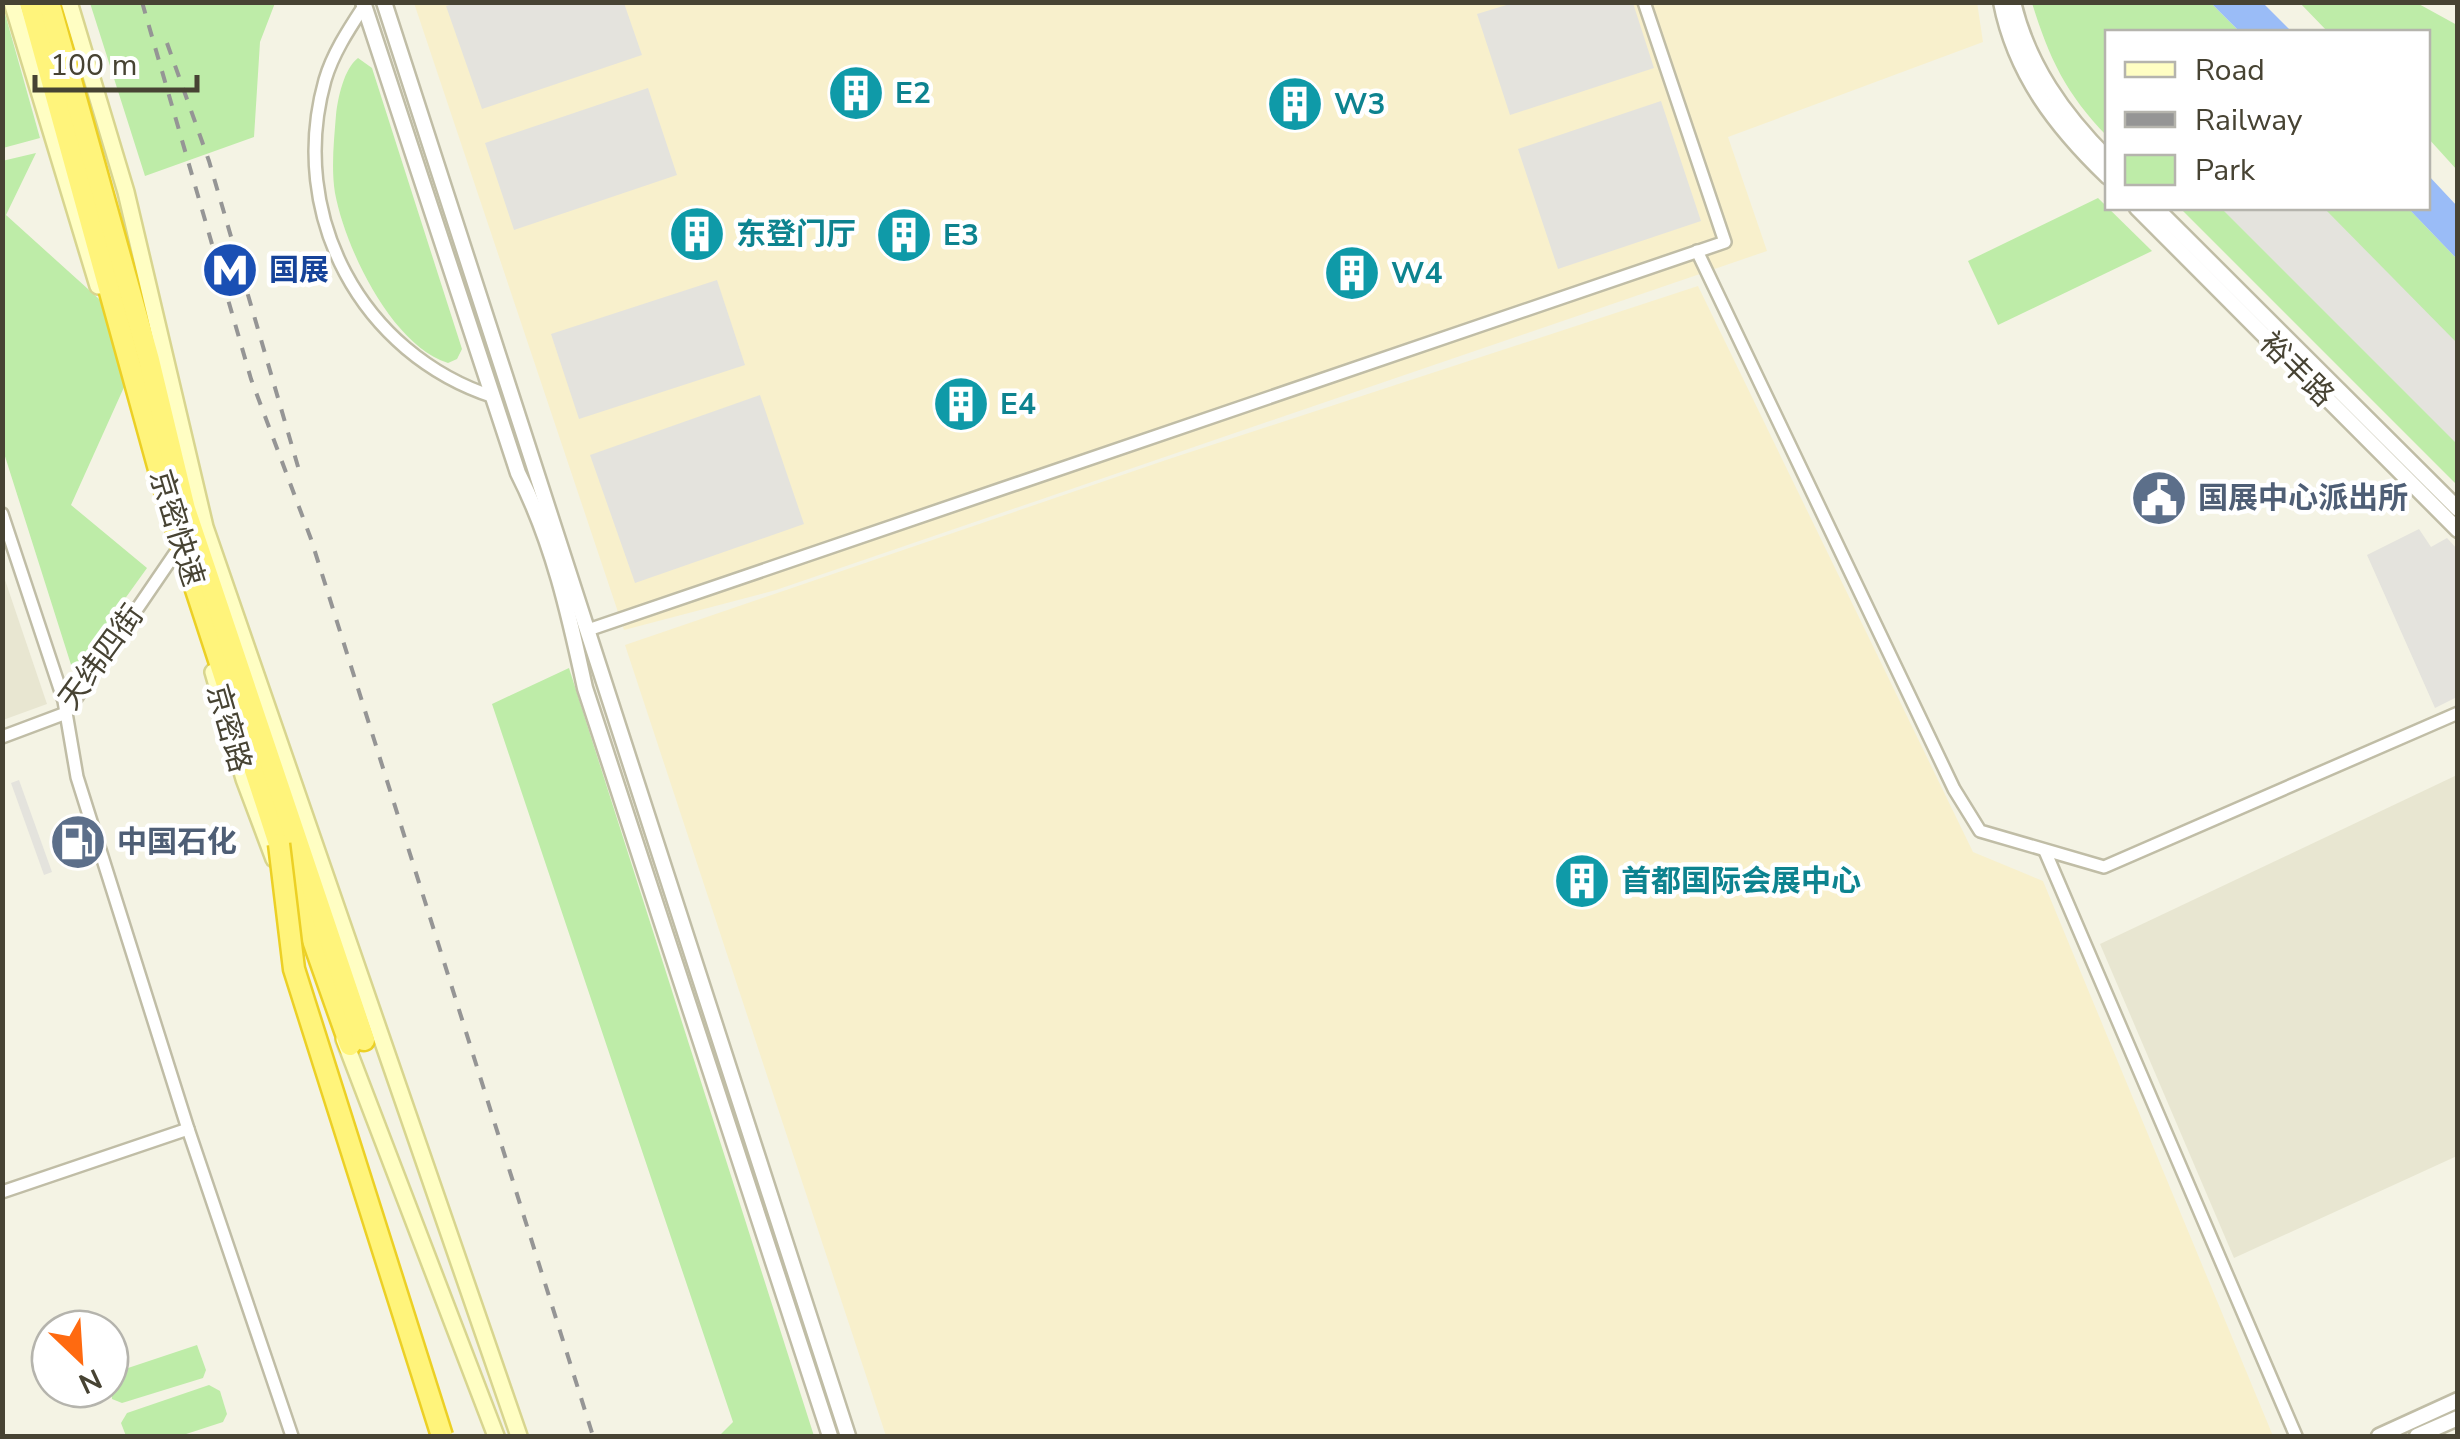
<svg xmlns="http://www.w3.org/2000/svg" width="2460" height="1439" font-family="'Nunito Sans','Noto Sans SC',sans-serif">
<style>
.residential{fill:#e8e6d1}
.commercial{fill:#f8f0cc}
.green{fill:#beeca8}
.parking{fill:#e4e3dd}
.water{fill:#9abcf7}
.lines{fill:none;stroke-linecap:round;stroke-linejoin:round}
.minor-casing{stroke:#c0bda6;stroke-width:16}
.tertiary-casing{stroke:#c0bda6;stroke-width:19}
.secondary-casing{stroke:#d8d58f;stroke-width:20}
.trunk-casing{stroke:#ecd025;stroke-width:25}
.minor{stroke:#fff;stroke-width:11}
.tertiary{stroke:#fff;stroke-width:14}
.secondary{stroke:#fffec3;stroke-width:15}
.trunk{stroke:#fff47b;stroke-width:20}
.rail{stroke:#959595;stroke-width:4;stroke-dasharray:12 12;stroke-linecap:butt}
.trunk-bridge-casing{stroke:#ecd025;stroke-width:25;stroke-linecap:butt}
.trunk-bridge{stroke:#fff47b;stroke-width:20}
.labels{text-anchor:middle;stroke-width:9;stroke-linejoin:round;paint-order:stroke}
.culture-label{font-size:30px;font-weight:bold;fill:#0d838f;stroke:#fff;text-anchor:start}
.transit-label{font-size:30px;font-weight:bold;fill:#164399;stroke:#fff;text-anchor:start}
.street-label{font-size:30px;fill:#474333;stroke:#fff}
.service-label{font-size:30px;font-weight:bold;fill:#4e5e75;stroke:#fff;text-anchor:start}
</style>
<rect width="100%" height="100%" fill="#f4f3e4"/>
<g class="residential">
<polygon points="2,571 47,704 3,720 2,720"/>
<polygon points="2457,775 2457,1156 2234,1258 2100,944"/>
</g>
<g class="commercial">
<polygon points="1977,2 1983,42 1728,137 1767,251 776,590 624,630 414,3"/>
<polygon points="1698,286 1973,852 2043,881 2273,1436 886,1436 625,645 1169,459"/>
</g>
<g class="green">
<polygon points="2,3 40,138 3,148 2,148"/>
<polygon points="90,3 275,3 260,42 254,137 145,176"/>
<path d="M 2032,3 L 2211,3 L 2240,32 L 2108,32 L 2107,136 C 2066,94 2049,58 2032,3 Z"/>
<polygon points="2300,3 2417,3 2457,25 2457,170 2428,138 2428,32 2328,32"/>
<path d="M 358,58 L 372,68 L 462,349 L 457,359 L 448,363 C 391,345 345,247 335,193 C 331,168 334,140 336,115 C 338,97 344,69 358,58 Z"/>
<polygon points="36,153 6,215 119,317 134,365 71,505 147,568 73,671 3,450 2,161"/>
<polygon points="2098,198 2152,251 1998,325 1968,261"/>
<polygon points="2180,208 2408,208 2457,259 2457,485"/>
<polygon points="569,668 814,1436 719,1436 733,1422 492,704"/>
<polygon points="197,1345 206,1370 203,1378 122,1403 112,1399 110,1374"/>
<polygon points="209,1385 220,1391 227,1414 223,1422 180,1436 126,1436 121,1423 127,1413"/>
</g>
<g class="parking">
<polygon points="456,3 624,3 642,55 482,109 446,6"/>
<polygon points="1513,3 1633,3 1654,68 1510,115 1477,14"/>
<polygon points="648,88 677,175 514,230 485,143"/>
<polygon points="1661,101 1701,221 1558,269 1518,149"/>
<polygon points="2221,208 2324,208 2457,343 2457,444"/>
<polygon points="717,280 745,365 579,419 551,334"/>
<polygon points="760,395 804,524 635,583 590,455"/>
<polygon points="2419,529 2431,547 2447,538 2457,549 2457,697 2435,708 2367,555"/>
<polygon points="19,780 52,872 44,875 11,783"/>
</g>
<g class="water">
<polygon points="2211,3 2263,3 2292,32 2240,32"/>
<polygon points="2428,175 2457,206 2457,259 2408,208 2428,208"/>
</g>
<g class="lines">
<g class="minor-casing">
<g id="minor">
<path d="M 364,6 C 349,29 333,53 325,80 C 287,215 361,354 494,397"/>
<polyline points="1697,251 1954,789 1980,831 2104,867 2458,713"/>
<polyline points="2,514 64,701 77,777 188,1129 292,1436"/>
<polyline points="588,630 1725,242 1644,2"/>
<polyline points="2,737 66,713 178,549"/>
<polyline points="2045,851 2296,1436"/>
<polyline points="2,1192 188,1129"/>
</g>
</g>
<g class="tertiary-casing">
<g id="tertiary">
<path d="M 363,2 L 518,473 C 553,542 569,614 585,688 L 830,1436"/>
<polyline points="384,2 848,1436"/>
<path d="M 2001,2 C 2015,74 2056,127 2108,177"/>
<path d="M 2013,2 C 2028,65 2063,114 2108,159"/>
<polyline points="2137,208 2458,530"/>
<polyline points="2156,208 2458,509"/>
<polyline points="2379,1436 2458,1400"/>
<polyline points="2417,1436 2458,1418"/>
</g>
</g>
<g class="secondary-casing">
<g id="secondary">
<polyline points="12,2 98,286"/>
<polyline points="69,2 126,192 205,527 519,1436"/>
<polyline points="213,672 244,779 274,859"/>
<polyline points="344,1039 496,1436"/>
</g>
</g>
<g class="trunk-casing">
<g id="trunk">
<polyline points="30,2 171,513 279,844 350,1045"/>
<polyline points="49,2 149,360 185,509 364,1040"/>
</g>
</g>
<use href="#minor" class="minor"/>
<use href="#tertiary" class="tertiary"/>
<use href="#secondary" class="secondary"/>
<use href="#trunk" class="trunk"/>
<g class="rail">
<polyline points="142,2 251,379 311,539 593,1436"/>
<polyline points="167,43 209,161 301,477"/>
</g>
<g class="trunk-bridge-casing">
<polyline id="trunk-bridge" points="279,844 294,969 442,1436"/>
</g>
<use href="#trunk-bridge" class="trunk-bridge"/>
</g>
<defs>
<g id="building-disc" transform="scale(2.875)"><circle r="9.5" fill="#0f9aa8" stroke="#fff"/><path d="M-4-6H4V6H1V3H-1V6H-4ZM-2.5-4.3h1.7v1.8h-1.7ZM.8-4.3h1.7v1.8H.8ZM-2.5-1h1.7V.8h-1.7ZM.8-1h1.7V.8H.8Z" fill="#fff"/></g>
<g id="metro-disc" transform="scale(2.875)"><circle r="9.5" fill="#1a4fb4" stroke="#fff"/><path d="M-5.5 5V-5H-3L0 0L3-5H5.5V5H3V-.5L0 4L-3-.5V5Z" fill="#fff"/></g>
<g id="civic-disc" transform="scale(2.875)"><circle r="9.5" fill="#5c6f8a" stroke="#fff"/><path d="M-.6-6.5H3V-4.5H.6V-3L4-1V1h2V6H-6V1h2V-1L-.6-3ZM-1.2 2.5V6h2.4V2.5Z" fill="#fff"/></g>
<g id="fuel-disc" transform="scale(2.875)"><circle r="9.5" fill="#5c6f8a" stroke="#fff"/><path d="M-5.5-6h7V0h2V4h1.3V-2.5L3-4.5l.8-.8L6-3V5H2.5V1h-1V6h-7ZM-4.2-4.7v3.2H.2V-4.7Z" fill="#fff"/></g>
</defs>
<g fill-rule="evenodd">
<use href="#building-disc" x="856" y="93"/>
<use href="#building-disc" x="1295" y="104"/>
<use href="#building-disc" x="697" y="234"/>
<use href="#building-disc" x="904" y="235"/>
<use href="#metro-disc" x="230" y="270"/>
<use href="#building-disc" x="1352" y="273"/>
<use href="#building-disc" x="961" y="404"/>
<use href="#civic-disc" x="2159" y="498"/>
<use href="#fuel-disc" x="78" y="842"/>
<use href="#building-disc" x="1582" y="881"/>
</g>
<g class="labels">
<g class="culture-label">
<text x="895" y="103">E2</text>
<text x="1334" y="114">W3</text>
<text x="736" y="244">东登门厅</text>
<text x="943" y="245">E3</text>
<text x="1391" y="283">W4</text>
<text x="1000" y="414">E4</text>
<text x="1621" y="891">首都国际会展中心</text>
</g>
<g class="transit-label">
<text x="269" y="280">国展</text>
</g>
<g class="street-label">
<text transform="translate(2297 369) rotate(45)" y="10">裕丰路</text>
<text transform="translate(177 528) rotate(73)" y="10">京密快速</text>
<text transform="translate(101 657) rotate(-54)" y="10">天纬四街</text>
<text transform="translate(229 728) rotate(74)" y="10">京密路</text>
</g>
<g class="service-label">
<text x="2198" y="508">国展中心派出所</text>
<text x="117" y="852">中国石化</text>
</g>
</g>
<rect width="2460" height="1439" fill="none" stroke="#474333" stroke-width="10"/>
<rect x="2105" y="30" width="325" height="180" fill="#ffffff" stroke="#b5b4ad" stroke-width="2.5"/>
<rect x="2125" y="62" width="50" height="15" fill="#fffec3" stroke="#b5b4ad" stroke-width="2.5"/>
<text x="2195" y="80" font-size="30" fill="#474333">Road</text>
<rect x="2125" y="112" width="50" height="15" fill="#959595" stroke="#b5b4ad" stroke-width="2.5"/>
<text x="2195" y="130" font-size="30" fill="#474333">Railway</text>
<rect x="2125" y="155" width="50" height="30" fill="#beeca8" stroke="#b5b4ad" stroke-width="2.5"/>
<text x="2195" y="180" font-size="30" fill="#474333">Park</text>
<g transform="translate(80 1359) rotate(155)"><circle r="48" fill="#ffffff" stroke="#b5b4ad" stroke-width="2.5"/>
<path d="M0-8L18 38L0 25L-18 38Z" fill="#ff6a10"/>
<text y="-15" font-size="28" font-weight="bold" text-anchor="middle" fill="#474333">N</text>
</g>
<path d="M35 75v15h162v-15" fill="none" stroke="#474333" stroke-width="5"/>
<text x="50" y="75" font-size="30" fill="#474333" stroke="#ffffff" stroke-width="8" paint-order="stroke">100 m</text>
</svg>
